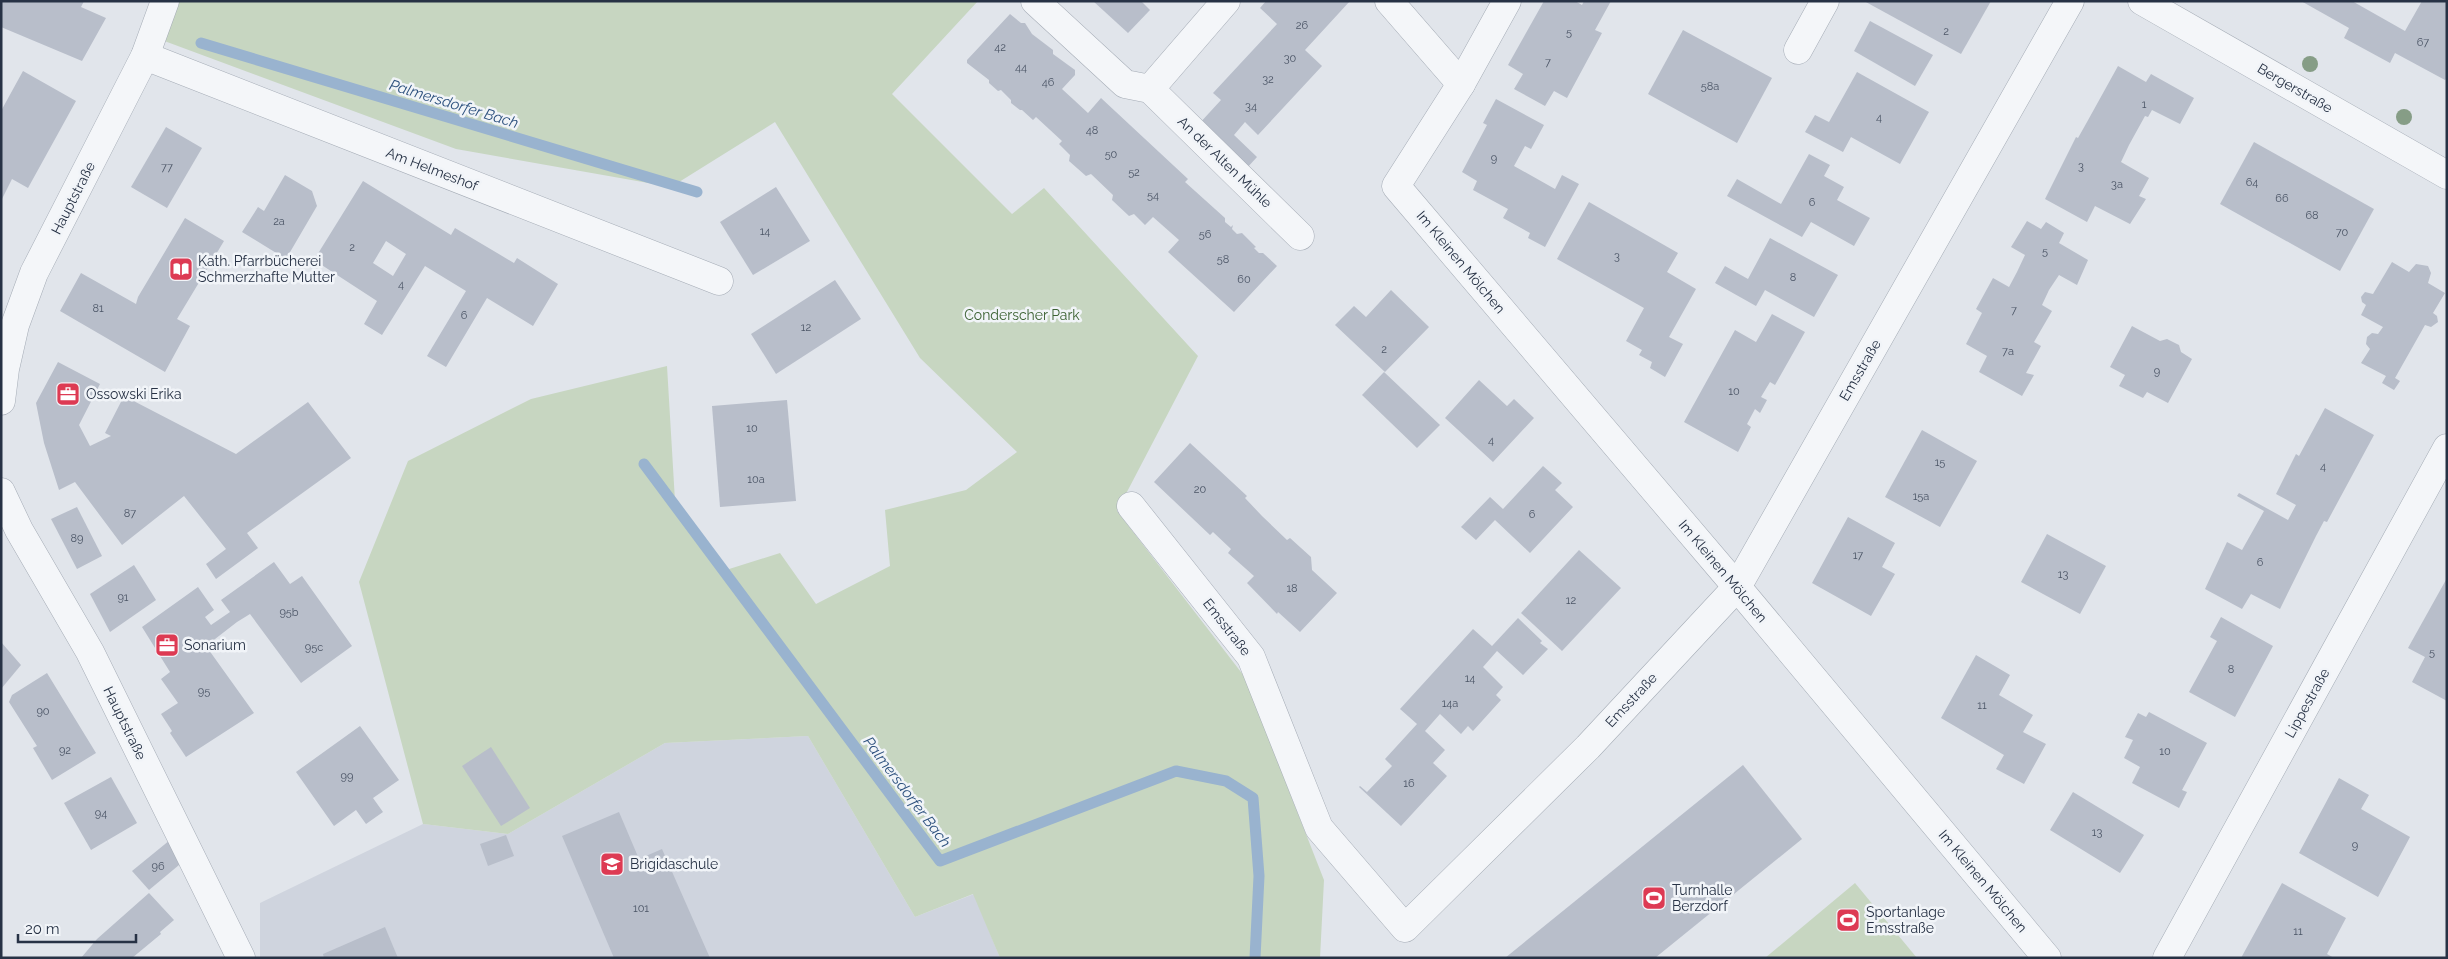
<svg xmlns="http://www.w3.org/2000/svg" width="2448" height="959" font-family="Raleway,sans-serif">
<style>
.built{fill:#cfd4de}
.green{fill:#c7d6c1}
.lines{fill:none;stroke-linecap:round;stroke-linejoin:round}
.stream{stroke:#99b3cf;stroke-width:11}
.building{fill:#b8beca;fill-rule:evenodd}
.minor-casing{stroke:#a5acb6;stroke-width:29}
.minor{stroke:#f4f6f9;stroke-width:28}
.tree{fill:#869d86}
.labels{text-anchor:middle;stroke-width:5;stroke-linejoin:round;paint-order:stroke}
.number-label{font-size:11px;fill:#4b5566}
.street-label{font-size:14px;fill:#273245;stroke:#f1f4f8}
.poi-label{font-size:14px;fill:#273245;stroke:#f1f4f8;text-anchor:start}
.park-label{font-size:14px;fill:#3c6233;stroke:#f1f4f8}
.water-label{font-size:15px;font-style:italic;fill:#2d517e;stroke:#f1f4f8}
</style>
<rect width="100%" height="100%" fill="#e1e5eb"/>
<polygon class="built" points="808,736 915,917 974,894 1000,958 260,958 260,903 423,824 508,834 665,743"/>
<g class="green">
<polygon points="171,1 978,1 892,94 1012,214 1044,188 1198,356 1117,511 1244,676 1324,880 1320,958 1000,958 973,894 915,917 808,736 665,743 508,834 423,824 359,582 408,461 531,399 667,366 675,501 726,570 780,553 816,604 890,566 885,510 966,490 1017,452 920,358 775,122 671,187 456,149 159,39"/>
<polygon points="1855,883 1917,958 1765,958"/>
</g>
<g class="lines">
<g class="stream">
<polyline points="201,43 697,192"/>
<polyline points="644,464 940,861 1176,771 1226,781 1253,798 1259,876 1255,958"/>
</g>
</g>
<g class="building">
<polygon points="1,1 84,1 81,7 106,18 82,61 1,27"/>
<polygon points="1093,1 1141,1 1150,10 1128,33"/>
<polygon points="1266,1 1350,1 1305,50 1322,66 1258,135 1245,122 1234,135 1257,157 1246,169 1198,125 1221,100 1213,93 1277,24 1260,8"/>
<polygon points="1544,1 1575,1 1582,5 1584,1 1611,1 1595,30 1602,33 1567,98 1554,91 1545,106 1514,89 1523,74 1508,65"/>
<polygon points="1864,1 1991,1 1961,54"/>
<polygon points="2301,1 2352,1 2405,31 2422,1 2447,1 2447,78 2445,80 2395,53 2390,63 2344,38 2349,28"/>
<polygon points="1010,14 1021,23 1025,23 1032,34 1053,50 1053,54 1075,70 1075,75 1062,89 1074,100 1088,113 1101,98 1188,179 1185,182 1225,218 1225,222 1231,227 1233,225 1232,229 1237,234 1242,233 1256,247 1254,248 1259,253 1263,253 1277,266 1234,312 1168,252 1179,240 1153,217 1145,225 1134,214 1129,216 1112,200 1113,195 1091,174 1086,176 1069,161 1070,155 1059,144 1062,141 1036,117 1033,120 1022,110 1020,110 1011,103 1011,100 1001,90 998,91 989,83 989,80 967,63 967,60"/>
<polygon points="1870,21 1933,55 1915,86 1854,51"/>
<polygon points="1683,30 1772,78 1737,143 1648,94"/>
<polygon points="2118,66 2146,82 2151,74 2194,98 2180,124 2152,110 2148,117 2145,116 2129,145 2121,162 2149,178 2139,196 2146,199 2130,224 2095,206 2087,222 2045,199 2076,137 2078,138 2087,122"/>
<polygon points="23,71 76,101 28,188 12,179 1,201 1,111"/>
<polygon points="1857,72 1929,112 1900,164 1851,137 1843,152 1805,132 1815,115 1829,122"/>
<polygon points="1496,99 1544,125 1531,149 1525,146 1514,166 1555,189 1562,175 1579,184 1545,247 1528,238 1530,233 1503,218 1508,209 1473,190 1477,181 1462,172 1487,125 1483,123"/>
<polygon points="166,127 202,148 167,208 131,187"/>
<polygon points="2254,142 2374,209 2340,271 2220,204"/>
<polygon points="1809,154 1830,165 1824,176 1844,187 1837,200 1870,218 1854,246 1811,222 1802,237 1727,196 1737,179 1781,204"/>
<polygon points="285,175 312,191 317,206 286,259 242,232 258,207 264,211"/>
<path d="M 363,181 L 451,235 L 455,228 L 514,263 L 517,258 L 558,284 L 533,326 L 487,298 L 446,367 L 427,356 L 466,291 L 425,266 L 382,335 L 364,324 L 377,301 L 314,260 ZM 386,241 L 406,254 L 393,276 L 373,263 Z"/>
<polygon points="776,187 810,241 753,275 720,222"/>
<polygon points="1589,202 1678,253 1667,272 1696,289 1669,337 1683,344 1665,377 1650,368 1652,362 1639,355 1642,350 1626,341 1644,308 1557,259"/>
<polygon points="185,218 224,241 177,319 190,326 165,372 60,311 81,273 136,304 138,297"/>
<polygon points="2027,221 2041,229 2046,222 2064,233 2059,243 2088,260 2077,285 2059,275 2049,290 2042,305 2052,311 2034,342 2041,346 2026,373 2034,375 2022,396 1979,372 1987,356 1966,344 1982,313 1976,309 1993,278 2009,287 2017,272 2025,255 2011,247"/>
<polygon points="1770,238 1838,275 1814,317 1765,290 1756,306 1715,283 1725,266 1748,279"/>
<polygon points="2392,262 2409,272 2416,264 2428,266 2431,273 2428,283 2445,293 2433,313 2437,316 2438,322 2431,327 2425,325 2395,378 2400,381 2394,390 2382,383 2386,376 2361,363 2370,349 2366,344 2367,337 2372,333 2378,334 2383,327 2361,315 2366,305 2362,302 2361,297 2365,292 2373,294"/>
<polygon points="835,280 861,319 776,374 751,334"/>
<polygon points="1391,290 1429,327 1385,372 1335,325 1354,306 1366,317"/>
<polygon points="1772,314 1805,332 1775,385 1770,382 1761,397 1767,400 1760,413 1755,409 1747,424 1751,427 1738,452 1684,422 1735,330 1756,342"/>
<polygon points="2132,326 2160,341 2167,339 2179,345 2181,352 2192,359 2168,403 2147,392 2143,398 2119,386 2125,375 2110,367"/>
<polygon points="58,362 100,384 79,425 90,446 111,436 105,433 124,396 236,454 308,402 351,458 247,533 258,548 216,579 206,564 226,549 184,496 122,545 75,482 59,490 44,443 36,403"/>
<polygon points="1384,372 1440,425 1417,448 1362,395"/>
<polygon points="1479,380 1507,406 1514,399 1534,418 1493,462 1445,418"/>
<polygon points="787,400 796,501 720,507 712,406"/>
<polygon points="2325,408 2374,435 2327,522 2324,521 2316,536 2280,609 2251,594 2242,609 2205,589 2227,542 2242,550 2264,511 2237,496 2239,493 2288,520 2296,505 2276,494 2296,454 2299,456"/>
<polygon points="1922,430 1977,461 1940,527 1885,497"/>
<polygon points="1190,443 1247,496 1245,498 1262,516 1287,540 1290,538 1311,557 1312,570 1337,593 1300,632 1278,612 1277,614 1247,583 1254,576 1228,553 1231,549 1213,532 1210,535 1154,482"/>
<polygon points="1543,466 1562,483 1555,490 1573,507 1530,553 1495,520 1476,540 1461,527 1490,497 1503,509"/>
<polygon points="77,507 102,556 77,569 51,519"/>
<polygon points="1848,517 1895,543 1882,567 1895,574 1871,616 1812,583"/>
<polygon points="2047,534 2106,566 2080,614 2021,582"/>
<polygon points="1579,550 1621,588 1562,651 1521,613"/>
<polygon points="274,562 290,584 302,576 352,646 301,683 250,614 237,622 206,646 254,713 186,757 170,733 172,731 161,714 178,703 161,679 170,672 142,627 198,587 214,610 205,617 211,625 230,612 221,600"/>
<polygon points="134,565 156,600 110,632 90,594"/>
<polygon points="2447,578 2447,701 2412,682 2425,657 2408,648"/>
<polygon points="2221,617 2273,646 2235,717 2189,692 2217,641 2210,637"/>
<polygon points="1518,618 1542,641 1540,643 1548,649 1523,675 1497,651 1483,667 1503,687 1496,695 1501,700 1473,731 1468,726 1461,734 1440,714 1425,731 1445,750 1433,763 1447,776 1401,826 1359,787 1360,786 1367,792 1392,766 1385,759 1417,724 1400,709 1473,629 1492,646"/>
<polygon points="1,642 21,665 1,689"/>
<polygon points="1976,655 2010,675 1999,695 2033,715 2023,732 2046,744 2024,784 1996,769 2004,755 1941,718"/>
<polygon points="47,673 96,753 52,780 33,748 37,746 9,702 12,695"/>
<polygon points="2149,712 2207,743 2182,790 2187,792 2179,808 2132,783 2140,767 2124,758 2133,740 2125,737 2138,713 2146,717"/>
<polygon points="360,726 399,780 373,798 383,812 366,824 356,810 334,826 296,772"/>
<polygon points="491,747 530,808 501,826 462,766"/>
<polygon points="1743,765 1802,839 1655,958 1505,958"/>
<polygon points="111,777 137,823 91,850 64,803"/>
<polygon points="2339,778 2369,795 2361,809 2410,837 2378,897 2299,853"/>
<polygon points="2073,792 2144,835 2120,873 2050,830"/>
<polygon points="619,812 639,859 662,849 710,958 614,958 562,836"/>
<polygon points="506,835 514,856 488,866 480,844"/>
<polygon points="170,840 185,860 149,890 132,871"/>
<polygon points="2282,883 2346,918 2327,954 2334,958 2241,958"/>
<polygon points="149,893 174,920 160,932 161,934 132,958 81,958 97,939"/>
<polygon points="385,927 398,958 324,958 323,954"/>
</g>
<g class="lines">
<g class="minor-casing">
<g id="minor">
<polyline points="1035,1 1125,84 1150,89 1300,236"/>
<polyline points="1389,1 1461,84"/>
<polyline points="1507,1 1461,84 1396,186 1737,587 2047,958"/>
<polyline points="2142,1 2447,175"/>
<polyline points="1798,50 1825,1"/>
<polyline points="145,56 719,281"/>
<polyline points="1150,89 1226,1"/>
<polyline points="1,401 5,369 15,325 34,273 145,56 165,1"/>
<polyline points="1,492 19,530 90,652 241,958"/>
<polyline points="1131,506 1251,657 1319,828 1405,928 1588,747 1737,587 2070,1"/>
<polyline points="2167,958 2447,448"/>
</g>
</g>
<use href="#minor" class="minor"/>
</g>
<g class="tree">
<circle cx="2310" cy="64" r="8"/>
<circle cx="2404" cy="117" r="8"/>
</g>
<defs>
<g id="library-square" transform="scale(1.25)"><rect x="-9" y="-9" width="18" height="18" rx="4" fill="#dd3a53" stroke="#f1f4f8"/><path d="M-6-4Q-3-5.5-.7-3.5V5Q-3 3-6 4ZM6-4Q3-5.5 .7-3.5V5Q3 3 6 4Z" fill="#fff"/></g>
<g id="office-square" transform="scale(1.25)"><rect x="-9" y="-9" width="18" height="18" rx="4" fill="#dd3a53" stroke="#f1f4f8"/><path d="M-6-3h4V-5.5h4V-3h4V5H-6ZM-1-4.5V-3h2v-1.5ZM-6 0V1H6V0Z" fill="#fff"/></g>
<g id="school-square" transform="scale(1.25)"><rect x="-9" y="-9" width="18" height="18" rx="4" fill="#dd3a53" stroke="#f1f4f8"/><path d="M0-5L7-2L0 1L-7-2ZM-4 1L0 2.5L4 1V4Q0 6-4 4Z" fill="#fff"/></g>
<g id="stadium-square" transform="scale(1.25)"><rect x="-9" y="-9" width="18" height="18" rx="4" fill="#dd3a53" stroke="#f1f4f8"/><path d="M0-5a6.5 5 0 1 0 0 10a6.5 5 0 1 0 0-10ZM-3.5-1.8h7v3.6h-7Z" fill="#fff"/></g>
</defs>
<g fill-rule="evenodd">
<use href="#library-square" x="181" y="269"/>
<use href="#office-square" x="68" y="394"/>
<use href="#office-square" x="167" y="645"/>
<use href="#school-square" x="612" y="864"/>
<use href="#stadium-square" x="1654" y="898"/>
<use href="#stadium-square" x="1848" y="920"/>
</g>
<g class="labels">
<g class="number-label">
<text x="1302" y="29">26</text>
<text x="1946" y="35">2</text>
<text x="1569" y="36">5</text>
<text x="2423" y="46">67</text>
<text x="1000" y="51">42</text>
<text x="1290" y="62">30</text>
<text x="1548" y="66">7</text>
<text x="1021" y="71">44</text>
<text x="1268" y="83">32</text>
<text x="1048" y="86">46</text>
<text x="1710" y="90">58a</text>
<text x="2144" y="108">1</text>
<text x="1251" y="110">34</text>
<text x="1879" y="121">4</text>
<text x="1092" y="134">48</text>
<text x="1111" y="158">50</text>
<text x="1494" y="162">9</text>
<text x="2081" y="170">3</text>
<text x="167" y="171">77</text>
<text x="1134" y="176">52</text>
<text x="2252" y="186">64</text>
<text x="2117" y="188">3a</text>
<text x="1153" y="199">54</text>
<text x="2282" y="202">66</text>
<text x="1812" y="206">6</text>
<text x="2312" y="219">68</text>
<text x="279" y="225">2a</text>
<text x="765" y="235">14</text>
<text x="2342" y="236">70</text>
<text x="1205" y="238">56</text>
<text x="352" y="251">2</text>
<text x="2045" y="255">5</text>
<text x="1617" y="260">3</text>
<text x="1223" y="263">58</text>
<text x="1793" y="281">8</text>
<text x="1244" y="283">60</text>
<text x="401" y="288">4</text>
<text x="98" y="312">81</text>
<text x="2014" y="314">7</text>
<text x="464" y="319">6</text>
<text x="806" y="331">12</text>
<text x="1384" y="353">2</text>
<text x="2008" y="355">7a</text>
<text x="2157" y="375">9</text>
<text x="1734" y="395">10</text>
<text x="752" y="432">10</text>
<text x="1491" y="444">4</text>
<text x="1940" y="466">15</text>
<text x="2323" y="470">4</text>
<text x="756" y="483">10a</text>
<text x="1200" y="493">20</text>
<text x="1921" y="500">15a</text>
<text x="130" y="517">87</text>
<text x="1532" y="518">6</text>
<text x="77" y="542">89</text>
<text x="1858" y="559">17</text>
<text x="2260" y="566">6</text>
<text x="2063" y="578">13</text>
<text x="1292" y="592">18</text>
<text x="123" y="601">91</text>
<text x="1571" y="604">12</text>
<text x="289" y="616">95b</text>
<text x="314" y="651">95c</text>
<text x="2432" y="656">5</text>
<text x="2231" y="673">8</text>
<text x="1470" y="682">14</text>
<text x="204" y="695">95</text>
<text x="1450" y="707">14a</text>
<text x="1982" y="709">11</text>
<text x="43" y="715">90</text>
<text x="65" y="754">92</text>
<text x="2165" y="755">10</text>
<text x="347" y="780">99</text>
<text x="1409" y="787">16</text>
<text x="101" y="817">94</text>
<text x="2097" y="836">13</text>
<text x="2355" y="849">9</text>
<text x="158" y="870">96</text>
<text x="641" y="912">101</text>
<text x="2298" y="935">11</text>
</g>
<g class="street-label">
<text transform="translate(2295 88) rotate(30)" y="5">Bergerstraße</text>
<text transform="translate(1225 162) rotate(44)" y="5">An der Alten Mühle</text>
<text transform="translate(432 169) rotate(21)" y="5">Am Helmeshof</text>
<text transform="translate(73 198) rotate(-63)" y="5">Hauptstraße</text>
<text transform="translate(1461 262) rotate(50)" y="5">Im Kleinen Mölchen</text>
<text transform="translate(1860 370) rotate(-60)" y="5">Emsstraße</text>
<text transform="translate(1723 571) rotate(50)" y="5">Im Kleinen Mölchen</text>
<text transform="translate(1227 627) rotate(52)" y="5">Emsstraße</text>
<text transform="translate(1631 700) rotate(-47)" y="5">Emsstraße</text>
<text transform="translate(2307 703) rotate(-61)" y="5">Lippestraße</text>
<text transform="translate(125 723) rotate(64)" y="5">Hauptstraße</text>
<text transform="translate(1983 881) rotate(50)" y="5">Im Kleinen Mölchen</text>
</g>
<g class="poi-label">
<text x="198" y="266">Kath. Pfarrbücherei<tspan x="198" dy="16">Schmerzhafte Mutter</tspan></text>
<text x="86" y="399">Ossowski Erika</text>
<text x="184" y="650">Sonarium</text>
<text x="630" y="869">Brigidaschule</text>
<text x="1672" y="895">Turnhalle<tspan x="1672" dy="16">Berzdorf</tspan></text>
<text x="1866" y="917">Sportanlage<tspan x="1866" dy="16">Emsstraße</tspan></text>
</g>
<g class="park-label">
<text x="1022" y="320">Conderscher Park</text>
</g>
<g class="water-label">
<text transform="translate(454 104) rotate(17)" y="5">Palmersdorfer Bach</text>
<text transform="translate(907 792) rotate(53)" y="5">Palmersdorfer Bach</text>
</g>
</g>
<rect width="2448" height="959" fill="none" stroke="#273245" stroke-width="5"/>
<path d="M18 934v8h118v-8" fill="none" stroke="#273245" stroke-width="2.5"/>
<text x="25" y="934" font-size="15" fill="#273245" stroke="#f1f4f8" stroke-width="4" paint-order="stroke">20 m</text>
</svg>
